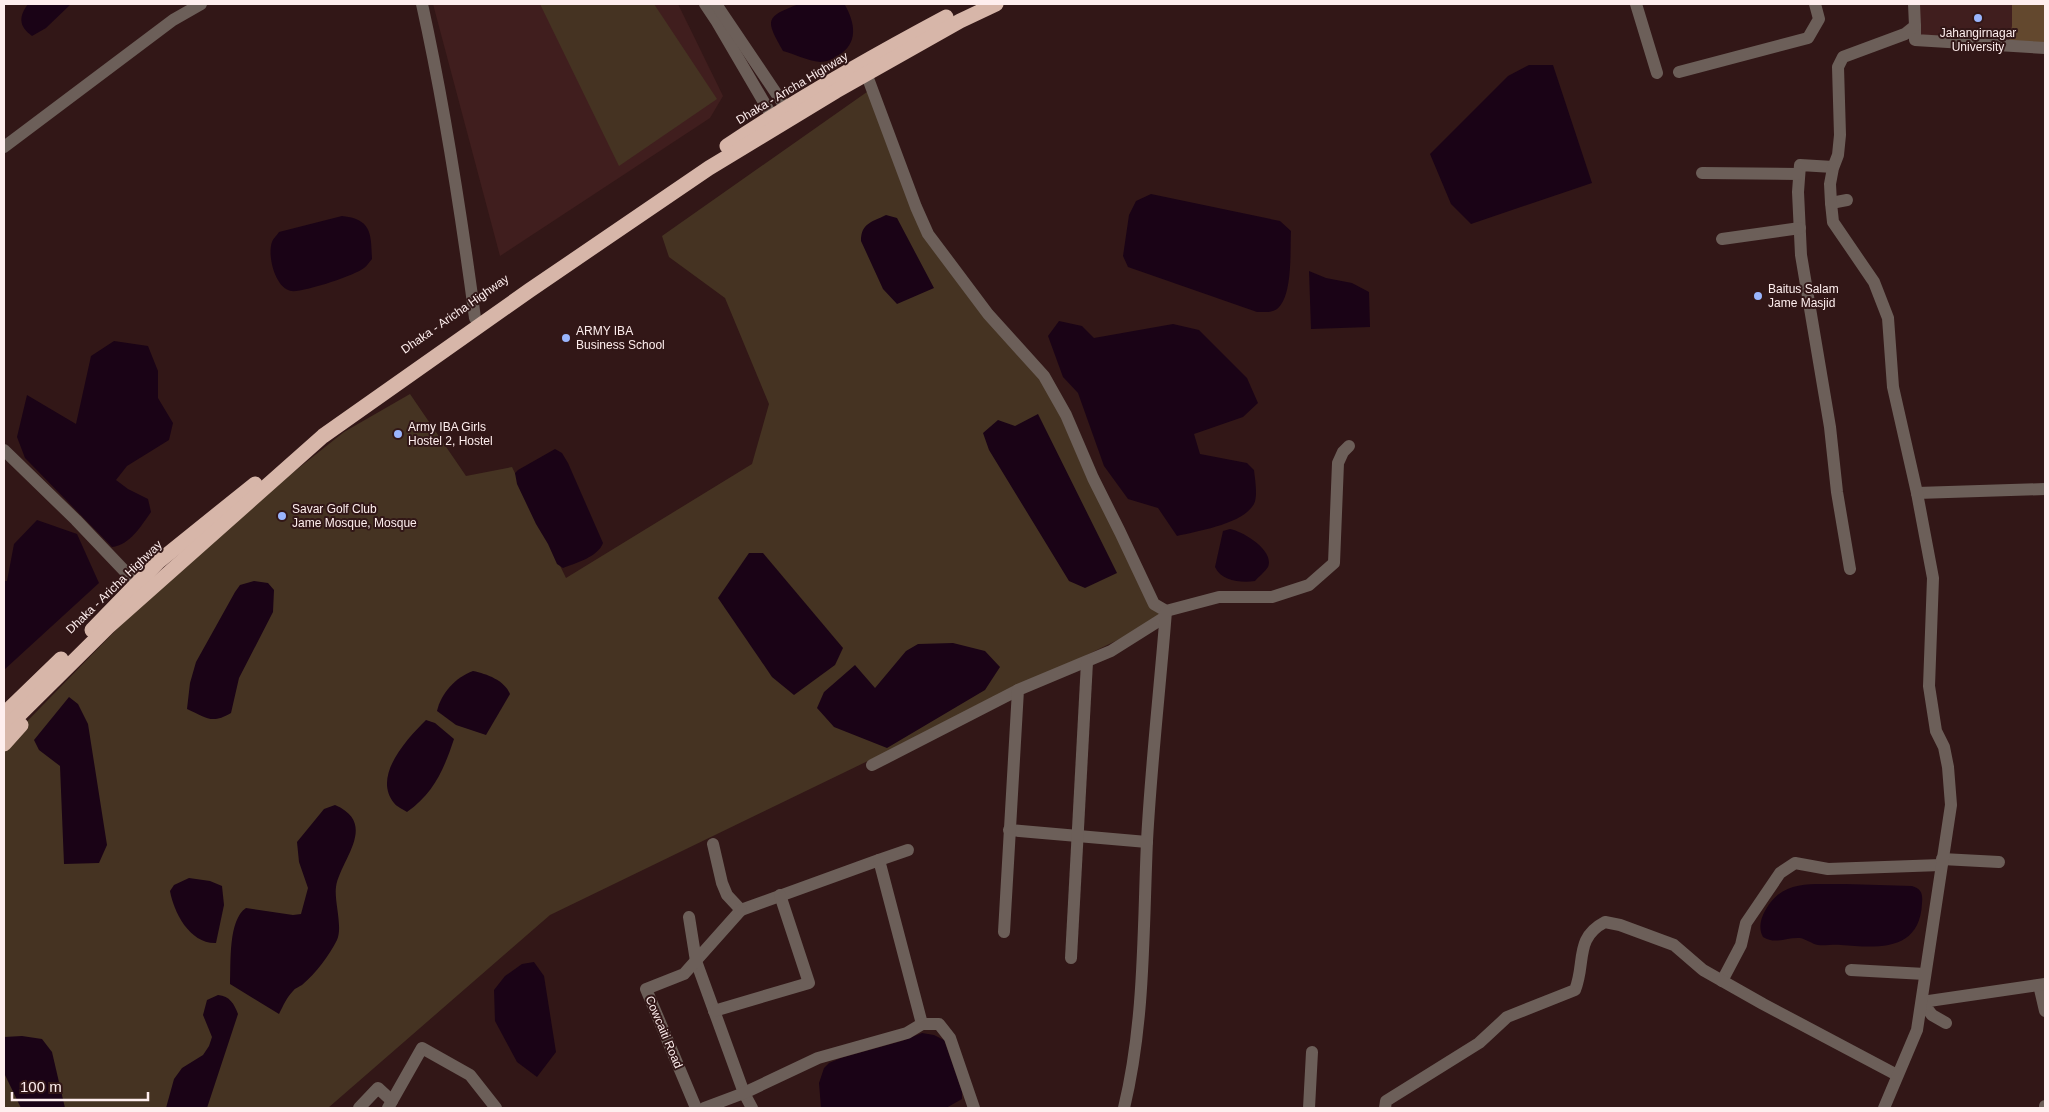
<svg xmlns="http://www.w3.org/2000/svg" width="2049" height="1112" font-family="Helvetica,sans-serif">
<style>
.built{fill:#401e1e}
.green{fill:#453322}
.forest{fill:#63482e}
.water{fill:#1a0316}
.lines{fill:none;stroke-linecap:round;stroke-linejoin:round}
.minor{stroke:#6c5f59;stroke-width:12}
.highway{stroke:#d7b6a9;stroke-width:15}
.poi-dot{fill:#9ab5fd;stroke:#321717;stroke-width:2}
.labels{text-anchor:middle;stroke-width:4;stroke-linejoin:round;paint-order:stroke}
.poi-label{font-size:12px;fill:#feeeee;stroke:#321717;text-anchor:start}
.street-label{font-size:12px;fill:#feeeee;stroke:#321717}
</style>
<rect width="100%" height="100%" fill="#321717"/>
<g class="built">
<polygon points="433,4 678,4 723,96 710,118 500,256"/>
<polygon points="1910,4 2045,4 2045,53 1911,45"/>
</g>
<g class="green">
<polygon points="540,4 654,4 717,99 619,166"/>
<polygon points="874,87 928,234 1057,399 1165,617 550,915 328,1108 4,1108 4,745 188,556 344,432 410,394 466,476 512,467 566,578 752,464 769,404 725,298 669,257 662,236"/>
</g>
<polygon class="forest" points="2012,4 2045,4 2045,48 2008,46 2012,26"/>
<g class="water">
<path d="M 28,4 L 71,4 L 46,28 L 32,36 C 18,26 19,16 28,4 Z"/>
<path d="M 799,4 L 843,4 L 845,5 C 855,23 859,43 838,56 C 833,59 826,62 820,62 C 808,61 794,54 783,51 C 765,19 765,17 799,4 Z"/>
<polygon points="1529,65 1553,65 1592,183 1471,224 1451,204 1430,154 1508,76"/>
<path d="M 1151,194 L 1280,221 L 1291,231 C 1290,250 1293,297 1277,309 C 1271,313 1264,312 1257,312 L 1128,267 L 1123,256 L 1129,215 L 1136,201 Z"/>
<path d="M 886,215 L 897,218 L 934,288 L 897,304 L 883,289 L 861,241 C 861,223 872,222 886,215 Z"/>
<path d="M 342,216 C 372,219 371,234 372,259 C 369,262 367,266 364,268 C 356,275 302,293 291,291 C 275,288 267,255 272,242 C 273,239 277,235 279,232 Z"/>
<polygon points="1309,271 1326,278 1352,283 1369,292 1370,327 1311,329"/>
<path d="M 1059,321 L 1082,326 L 1094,338 L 1173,324 L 1199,330 L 1247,378 L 1258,403 L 1243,417 L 1194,434 L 1200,454 L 1247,463 L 1254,470 C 1255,479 1258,496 1254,504 C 1243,524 1198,531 1177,536 L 1158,508 L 1128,499 L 1104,466 L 1078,393 L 1063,377 L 1048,336 Z"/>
<path d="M 114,341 L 148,346 L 158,371 L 158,398 L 173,423 L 169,440 L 127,466 L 116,480 L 128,489 L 148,499 L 151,512 C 141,526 130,545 112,547 L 25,458 L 17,437 L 27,395 L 76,424 L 91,356 Z"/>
<polygon points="1038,414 1117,573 1085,588 1069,581 989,450 983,433 998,420 1015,426"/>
<path d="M 555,449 L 562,453 L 568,463 L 603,543 C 598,557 576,563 563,568 L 557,564 L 548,544 L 536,524 L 517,484 L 515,473 L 518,470 Z"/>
<polygon points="37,520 77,534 99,583 4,670 4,581 7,581 14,544"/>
<path d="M 1230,529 C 1242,531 1275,550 1268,567 C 1265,572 1258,577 1255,581 C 1241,583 1221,581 1215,567 L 1223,531 Z"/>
<polygon points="749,553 763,553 843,648 835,665 794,695 772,677 718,598"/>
<path d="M 254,581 L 268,583 L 274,590 L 273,612 L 239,678 L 231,713 C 211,725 206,717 187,709 L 190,683 L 196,662 L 235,592 L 240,585 Z"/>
<polygon points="953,643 985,651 1000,667 985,690 887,748 834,727 817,708 824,692 855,665 875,688 906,651 918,644"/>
<path d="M 473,671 C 487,674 504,680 510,694 L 486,735 L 456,725 L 437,711 C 441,693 456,677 473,671 Z"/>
<polygon points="69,697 78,704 88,724 107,845 99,863 64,864 60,766 39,750 34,740"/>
<path d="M 426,720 L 435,723 L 454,739 C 444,769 434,793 407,812 C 403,809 397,807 394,803 C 372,776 407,739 426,720 Z"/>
<path d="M 335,805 C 379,824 340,860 336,887 C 334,901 343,927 337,940 C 329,956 316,973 302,985 C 299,987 295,988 293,991 C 287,997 283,1006 279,1014 L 230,984 C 231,963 228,920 246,908 L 293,915 L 301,914 L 308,888 L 299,862 L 297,842 L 324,809 Z"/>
<path d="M 189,878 L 210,881 L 222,886 L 224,905 L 216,943 C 190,944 174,913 170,891 L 174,885 Z"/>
<path d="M 1845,884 L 1912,886 C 1921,889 1923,893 1922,903 C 1920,952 1877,948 1841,945 C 1833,944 1825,946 1818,945 C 1812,944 1806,939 1800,938 C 1786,937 1776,945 1763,937 C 1759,930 1760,922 1763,915 C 1780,878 1810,885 1845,884 Z"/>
<polygon points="534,962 544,976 556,1052 537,1077 517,1062 495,1021 494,990 505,976 522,964"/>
<path d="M 218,995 C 230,996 234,1004 238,1014 L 207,1108 L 166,1108 L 174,1079 L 182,1068 L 203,1055 L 209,1046 L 212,1037 L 203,1015 L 207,1000 Z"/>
<polygon points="922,1033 934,1035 944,1040 962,1092 962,1099 946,1108 821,1108 819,1083 824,1068 829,1063 841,1058 902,1041"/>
<polygon points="22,1036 42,1039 52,1052 65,1108 21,1108 4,1073 4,1037"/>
</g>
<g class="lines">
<g class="minor">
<path d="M 422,4 C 445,108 461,213 475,318"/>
<polyline points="705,4 717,22 772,116"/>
<polyline points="716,4 786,108"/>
<polyline points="1636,4 1657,73"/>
<polyline points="1915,26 1915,40 2045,48"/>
<polyline points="1679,72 1808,38 1819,19 1815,4"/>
<polyline points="866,73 916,207 928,234 988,314 1044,376 1066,415 1093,478 1120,532 1154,604 1166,611 1219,597 1272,597 1309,585 1334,563 1338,463 1343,452 1349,446"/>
<polyline points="4,147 173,20 201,4"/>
<polyline points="1833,167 1800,165 1798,192 1801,255 1830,427 1837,492 1850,569"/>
<polyline points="1702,173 1798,174"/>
<polyline points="1831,203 1847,200"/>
<polyline points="1722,239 1800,228"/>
<polyline points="4,450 76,520 137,584"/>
<polyline points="1917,493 2045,489"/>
<polyline points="872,765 1018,690"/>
<polyline points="1009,830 1147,842"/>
<polyline points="713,844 722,883 727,895 741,910 879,860 922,1024"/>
<polyline points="1942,859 1999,862"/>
<polyline points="879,860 908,850"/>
<polyline points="689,917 696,961 744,1093 752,1108"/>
<polyline points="1004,932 1018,690 1111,651 1165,617"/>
<polyline points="1071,958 1087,662"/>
<polyline points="1851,970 1925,974"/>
<polyline points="1722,981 1741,945 1746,923 1780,873 1795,863 1828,869 1941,865"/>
<polyline points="2039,985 2045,1011"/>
<polyline points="714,1011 809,983 780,895"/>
<polyline points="1946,1023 1932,1015 1922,1002 2045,984"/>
<polyline points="359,1108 378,1088 392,1101"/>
<polyline points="388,1108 422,1048 470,1075 496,1108"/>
<polyline points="696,1108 646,989 684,974 741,910"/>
<polyline points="704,1108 744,1093 818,1058 907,1033 922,1024 939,1024 950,1038 974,1108"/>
<path d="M 1124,1108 C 1145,1021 1143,930 1147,841 C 1151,765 1160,688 1166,611"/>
<polyline points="1309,1108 1312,1052"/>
<path d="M 1385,1108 L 1386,1101 L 1479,1043 L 1507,1017 L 1575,990 C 1586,963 1574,938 1605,922 L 1620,925 L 1674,945 L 1703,970 L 1763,1004 L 1897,1075"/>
<polyline points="1884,1108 1917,1030 1951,805 1948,767 1944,747 1936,731 1929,686 1933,578 1917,493 1893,387 1888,318 1874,282 1833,222 1831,203 1830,184 1833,168 1838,155 1840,135 1838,67 1843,57 1905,34 1915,26 1914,4"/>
<polyline points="2045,1108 2045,1106"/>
</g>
<g class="highway">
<path d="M 727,146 C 797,99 871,57 946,17"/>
<polyline points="92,630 158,562 255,484"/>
<polyline points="4,714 61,659"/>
<polyline points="4,730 108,627 323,436 530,290 709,168 836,91 960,21 996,4"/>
<polyline points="4,744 21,725"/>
</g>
</g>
<g class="poi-dot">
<circle cx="1978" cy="18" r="5"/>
<circle cx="1758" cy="296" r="5"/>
<circle cx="566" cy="338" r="5"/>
<circle cx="398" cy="434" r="5"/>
<circle cx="282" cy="516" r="5"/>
</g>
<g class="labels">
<g class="poi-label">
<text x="1978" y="37" text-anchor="middle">Jahangirnagar<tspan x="1978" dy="14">University</tspan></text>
<text x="1768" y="293">Baitus Salam<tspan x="1768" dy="14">Jame Masjid</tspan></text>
<text x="576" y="335">ARMY IBA<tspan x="576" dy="14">Business School</tspan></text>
<text x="408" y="431">Army IBA Girls<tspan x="408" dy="14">Hostel 2, Hostel</tspan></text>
<text x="292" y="513">Savar Golf Club<tspan x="292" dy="14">Jame Mosque, Mosque</tspan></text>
</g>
<g class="street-label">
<text transform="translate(792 88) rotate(-31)" y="4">Dhaka - Aricha Highway</text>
<text transform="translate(455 314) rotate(-35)" y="4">Dhaka - Aricha Highway</text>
<text transform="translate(114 587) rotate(-44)" y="4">Dhaka - Aricha Highway</text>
<text transform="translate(664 1032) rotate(67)" y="4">Cowcaiti Road</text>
</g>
</g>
<rect width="2049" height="1112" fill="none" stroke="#feeeee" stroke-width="10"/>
<path d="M12 1092v8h136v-8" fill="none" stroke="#feeeee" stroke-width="2.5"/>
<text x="20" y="1092" font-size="15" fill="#feeeee" stroke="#321717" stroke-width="4" paint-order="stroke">100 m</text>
</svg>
